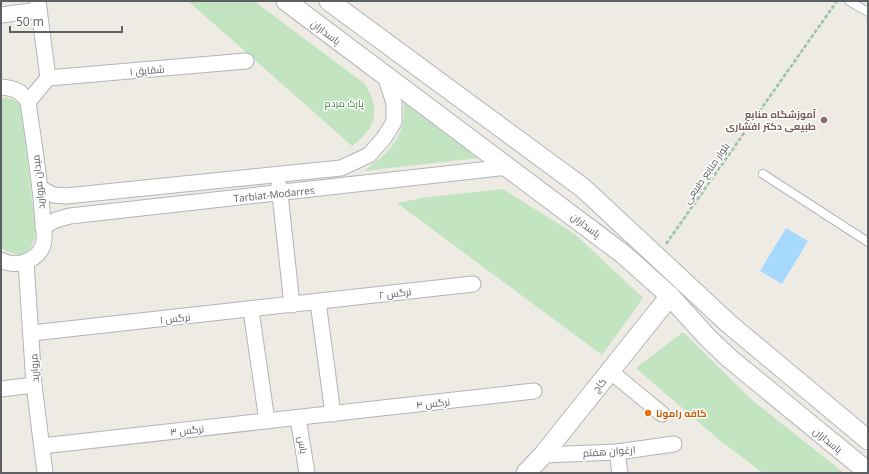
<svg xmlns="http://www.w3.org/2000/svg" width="869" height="474" font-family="'Open Sans',Cairo,sans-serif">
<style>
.green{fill:#c2e4c1}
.water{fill:#a6d9fb}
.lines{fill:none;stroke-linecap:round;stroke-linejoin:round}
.service-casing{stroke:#b1b5b8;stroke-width:10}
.minor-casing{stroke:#b1b5b8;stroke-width:17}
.tertiary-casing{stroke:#b1b5b8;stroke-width:21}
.path{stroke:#99c3a4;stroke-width:2.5;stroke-dasharray:4 2;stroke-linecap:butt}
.service{stroke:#fff;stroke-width:8}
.minor{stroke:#fff;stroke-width:15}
.tertiary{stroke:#fff;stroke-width:19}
.education-dot{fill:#8d6e63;stroke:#fff;stroke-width:1.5}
.food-dot{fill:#e8710a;stroke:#fff;stroke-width:1.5}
.labels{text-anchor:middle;stroke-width:3;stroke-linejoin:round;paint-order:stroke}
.street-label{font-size:10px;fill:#5c6064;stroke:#fff}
.park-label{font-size:10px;fill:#39863a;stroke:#fff}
.education-label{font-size:10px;font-weight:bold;fill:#785e54;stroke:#fff;text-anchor:end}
.food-label{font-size:10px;font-weight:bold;fill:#c56008;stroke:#fff;text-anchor:start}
</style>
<rect width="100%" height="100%" fill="#eeebe4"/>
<g class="green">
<path d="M 188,1 L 254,1 L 365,84 C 382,111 375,128 352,146 Z"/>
<path d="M 1,97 L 13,99 L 21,105 L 35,225 C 37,249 24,263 1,248 Z"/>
<path d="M 404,103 L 478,158 L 364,171 C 390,152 406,137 404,103 Z"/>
<polygon points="503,189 576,235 643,298 602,355 397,203 428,197"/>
<polygon points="683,332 752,400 844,473 763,473 717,438 636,368"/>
</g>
<polygon class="water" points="786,228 808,241 782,284 760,271"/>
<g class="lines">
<g class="service-casing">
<g id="service">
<polyline points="849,1 868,12"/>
<polyline points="763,174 868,242"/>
</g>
</g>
<g class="minor-casing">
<g id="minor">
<polyline points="1,15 39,10"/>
<polyline points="48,78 246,61"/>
<path d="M 1,87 C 14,88 22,91 28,102 C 33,137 39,173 42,209 C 42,219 45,230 44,240 C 42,260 17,269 1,260"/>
<polyline points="28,102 48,78 38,1"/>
<polyline points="279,185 292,305"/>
<polyline points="40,188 53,195 66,196 341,168 369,155 384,138 394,122 394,103 385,76"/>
<polyline points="43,227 56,220 70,216 508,167"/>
<polyline points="26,262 34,385 45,473"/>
<polyline points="318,302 333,414"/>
<polyline points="251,310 267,421"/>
<polyline points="32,333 473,284"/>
<polyline points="610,371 662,414"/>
<polyline points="1,389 34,385"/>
<polyline points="298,418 307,473"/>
<polyline points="42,446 534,391"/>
<polyline points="617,452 620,473"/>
<polyline points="543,455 617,452 674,444"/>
</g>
</g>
<g class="tertiary-casing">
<g id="tertiary">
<polyline points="286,1 623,254 670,296 706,336 729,358 868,472"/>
<polyline points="329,1 583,188 728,323 868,440"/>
<polyline points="526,473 543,455 670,296"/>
</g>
</g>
<polyline class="path" points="666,244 837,1"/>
<use href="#service" class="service"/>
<use href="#minor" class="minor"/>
<use href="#tertiary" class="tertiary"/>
</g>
<circle class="education-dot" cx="824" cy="120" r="4"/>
<circle class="food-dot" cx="648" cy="413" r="4"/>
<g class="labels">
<g class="street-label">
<text transform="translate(326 32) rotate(37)" y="4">پاسداران</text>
<text transform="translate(147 70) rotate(-5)" y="4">شقایق ۱</text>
<text transform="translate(706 173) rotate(-55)" y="4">بلوار منابع طبیعی</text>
<text transform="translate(38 182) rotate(-96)" y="4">میدان مروارید</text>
<text transform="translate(274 194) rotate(-6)" y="4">Tarbiat-Modarres</text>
<text transform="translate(586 225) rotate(37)" y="4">پاسداران</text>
<text transform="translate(395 293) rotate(-7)" y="4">نرگس ۲</text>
<text transform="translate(175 318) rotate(-6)" y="4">نرگس ۱</text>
<text transform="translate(34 368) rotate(-93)" y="4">مروارید</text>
<text transform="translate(599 385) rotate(-51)" y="4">کاج</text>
<text transform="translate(433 403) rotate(-6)" y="4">نرگس ۴</text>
<text transform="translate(187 430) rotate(-6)" y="4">نرگس ۳</text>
<text transform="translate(828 440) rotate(39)" y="4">پاسداران</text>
<text transform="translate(303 445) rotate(81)" y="4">یاس</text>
<text transform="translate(609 451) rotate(-4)" y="4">ارغوان هفتم</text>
</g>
<g class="park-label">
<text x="344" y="107">پارک مردم</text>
</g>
<g class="education-label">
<text x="816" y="118">آموزشگاه منابع<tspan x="816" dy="12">طبیعی دکتر افشاری</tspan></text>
</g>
<g class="food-label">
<text x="656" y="417">کافه رامونا</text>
</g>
</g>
<rect width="869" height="474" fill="none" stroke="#5c6064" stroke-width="4"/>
<path d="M10 26v6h112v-6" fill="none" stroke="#5c6064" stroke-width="2"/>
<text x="16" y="26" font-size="12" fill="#5c6064" stroke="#ffffff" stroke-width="3" paint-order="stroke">50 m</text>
</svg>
